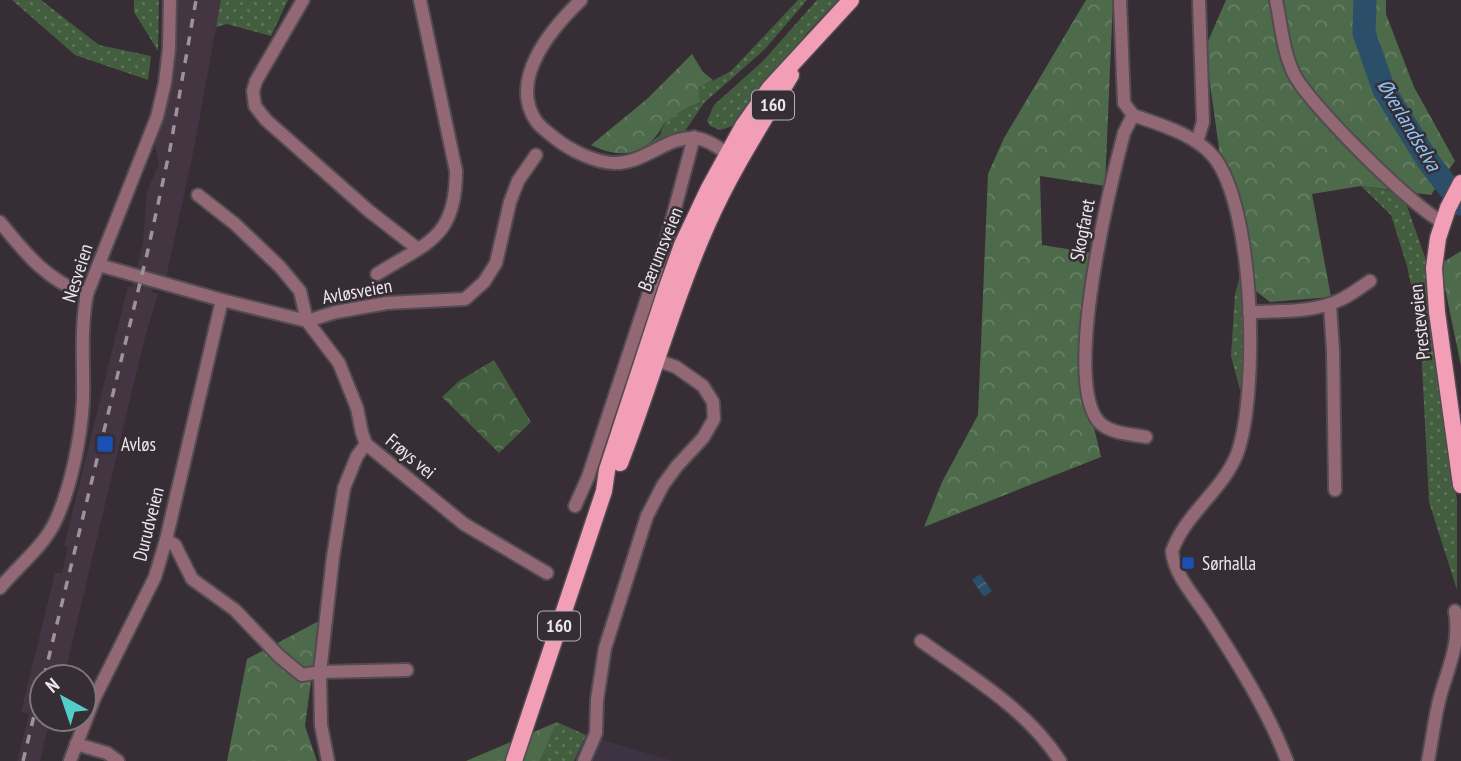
<svg xmlns="http://www.w3.org/2000/svg" width="1461" height="761" font-family="'PT Sans Narrow',sans-serif">
<style>
.education{fill:#3e3343}
.built{fill:#433542}
.grass{fill:url(#grass-dots)}
.forest{fill:url(#forest-crowns)}
.park{fill:url(#park-crowns)}
.water{fill:url(#water-waves)}
.lines{fill:none;stroke-linecap:round;stroke-linejoin:round}
.river{stroke:#2b4e69;stroke-width:23}
.minor-casing{stroke:#534b52;stroke-width:16}
.major-casing{stroke:#534b52;stroke-width:19}
.minor{stroke:#916873;stroke-width:12}
.major{stroke:#f19eb6;stroke-width:16}
.rail{stroke:#9b949a;stroke-width:3.5;stroke-dasharray:9 9;stroke-linecap:butt}
.transit-dot{fill:#1a4fb4;stroke:#362d35;stroke-width:2.5}
.labels{text-anchor:middle;stroke-width:5;stroke-linejoin:round;paint-order:stroke}
.shield{fill:#362d35;stroke:#b6afb5;stroke-width:2}
.shield-label{font-size:18px;font-weight:bold;fill:#ede7ec}
.street-label{font-size:19px;fill:#ede7ec;stroke:#362d35}
.poi-label{font-size:19px;fill:#ede7ec;stroke:#362d35;text-anchor:start}
.water-label{font-size:21px;font-style:italic;fill:#8cc8f7;stroke:#362d35}
</style>
<defs>
<pattern id="grass-dots" width="8" height="8" patternUnits="userSpaceOnUse" patternTransform="scale(1.75)"><rect width="8" height="8" fill="#425e3f"/><path d="M2 2h.1M6 6h.1" fill="none" stroke="#5e755b" stroke-width="1.8" stroke-linecap="round"/></pattern>
<pattern id="forest-crowns" width="20" height="18" patternUnits="userSpaceOnUse" patternTransform="scale(1.75)"><rect width="20" height="18" fill="#4d6a4a"/><path d="M2 6a3 3 0 1 1 6 0M12 15a3 3 0 1 1 6 0" fill="none" stroke="#677f64"/></pattern>
<pattern id="park-crowns" width="20" height="18" patternUnits="userSpaceOnUse" patternTransform="scale(1.75)"><rect width="20" height="18" fill="#425e3f"/><path d="M2 6a3 3 0 1 1 6 0M12 15a3 3 0 1 1 6 0" fill="none" stroke="#5e755b"/></pattern>
<pattern id="water-waves" width="16" height="10" patternUnits="userSpaceOnUse" patternTransform="scale(1.75)"><rect width="16" height="10" fill="#2b4e69"/><path d="M0 5q4-4 8 0t8 0" fill="none" stroke="#4a687f"/></pattern>
</defs>
<rect width="100%" height="100%" fill="#362d35"/>
<polygon class="education" points="586,735 673,761 574,761"/>
<polygon class="built" points="177,0 221,0 194,149 166,278 155,276 151,292 158,294 144,341 64,677 42,677 42,719 50,719 40,761 17,761 29,714 21,712 55,573 62,573 68,547 64,546 128,286 132,287 143,244 147,191 159,164 155,145 168,101 174,67"/>
<g class="grass">
<polygon points="12,0 41,0 99,45 151,56 148,80 75,55"/>
<polygon points="134,0 159,0 158,51 134,12"/>
<polygon points="221,0 288,0 271,36 227,24 216,27"/>
<path d="M 798,0 L 807,0 L 765,49 L 704,103 L 685,131 L 639,151 L 660,135 L 665,122 C 674,119 678,113 685,109 C 691,105 695,107 701,101 L 699,97 L 699,88 L 731,71 Z"/>
<polygon points="817,0 838,0 807,33 736,125 720,130 710,126 707,121 714,105 763,61"/>
<polygon points="1361,186 1402,192 1426,260 1433,327 1457,500 1457,590 1429,502 1420,327 1407,266 1391,215"/>
<polygon points="1242,269 1246,365 1240,390 1231,356 1235,294"/>
<polygon points="557,722 586,735 574,761 540,761"/>
</g>
<g class="forest">
<polygon points="1086,0 1113,0 1105,186 1040,176 1042,245 1093,253 1089,407 1101,457 924,527 942,482 978,415 988,174 1004,138"/>
<polygon points="1226,0 1386,0 1386,14 1414,87 1455,161 1431,195 1361,186 1312,194 1331,297 1270,302 1248,285 1222,170 1205,48"/>
<path d="M 692,54 L 703,72 L 713,80 L 699,88 L 699,97 L 701,101 C 696,106 691,105 685,109 C 678,113 674,119 665,122 C 649,154 623,161 591,145 L 647,99 Z"/>
<polygon points="1461,251 1461,366 1440,264"/>
<polygon points="319,621 305,726 317,761 227,761 247,659"/>
<polygon points="557,722 540,761 466,761"/>
</g>
<polygon class="park" points="494,360 531,422 499,453 442,397 459,381"/>
<polygon class="water" points="980,574 992,591 984,597 972,580"/>
<g class="lines">
<polyline class="river" points="1365,0 1364,33 1384,90 1428,161 1461,204"/>
<g class="minor-casing">
<g id="minor">
<polyline points="303,0 256,81 253,91 255,106 266,120 369,211 418,249"/>
<path d="M 581,0 C 552,28 508,79 536,121 C 541,128 549,133 556,139 C 570,150 596,163 614,163 C 644,164 667,136 695,138 C 708,139 722,150 733,157"/>
<polyline points="1120,0 1124,103 1133,115"/>
<path d="M 1276,0 C 1281,24 1283,52 1294,74 C 1307,102 1416,211 1443,222"/>
<path d="M 1133,115 C 1161,125 1194,134 1213,156 C 1255,206 1259,394 1237,454 C 1223,490 1185,514 1172,551 C 1174,575 1195,597 1208,617 C 1237,662 1268,711 1287,761"/>
<path d="M 1133,115 L 1124,133 C 1110,186 1061,384 1100,423 C 1112,434 1131,434 1146,437"/>
<polyline points="1197,142 1203,122 1199,0"/>
<polyline points="198,195 235,224 280,267 300,291 307,321 339,363 357,408 362,433 366,444 464,524 547,573"/>
<path d="M 0,222 C 25,253 48,282 87,294"/>
<polyline points="99,265 222,300 307,321 336,312 387,303 465,299 484,282 496,263 510,202 518,181 536,155"/>
<path d="M 377,274 C 428,242 456,238 456,171 L 420,0"/>
<polyline points="1330,305 1333,351 1335,490"/>
<path d="M 1249,312 C 1278,311 1315,313 1342,299 C 1352,294 1361,287 1370,281"/>
<polyline points="575,506 588,477 667,238 694,137"/>
<polyline points="166,540 175,545 192,579 235,610 279,656 302,675 320,672 407,670"/>
<path d="M 0,588 C 18,566 43,547 55,522 C 71,488 81,438 83,401 C 84,365 80,330 87,294 L 157,117 L 165,83 L 169,49 L 170,0"/>
<path d="M 921,641 C 970,676 1028,710 1060,761"/>
<polyline points="76,744 107,753 118,761"/>
<polyline points="70,761 94,699 155,577 166,540 222,300"/>
<polyline points="328,761 321,725 320,672 333,557 344,488 357,456 366,444"/>
<polyline points="584,761 596,733 597,700 605,648 647,516 663,485 677,466 703,438 714,419 713,402 703,386 676,367 648,357"/>
<path d="M 1428,761 C 1432,741 1434,721 1439,701 C 1447,669 1461,645 1455,611"/>
</g>
</g>
<g class="major-casing">
<g id="major">
<polyline points="1461,183 1448,208 1438,238 1434,268 1437,312 1461,485"/>
<path d="M 620,463 C 651,384 673,301 708,223 C 731,171 762,123 791,75"/>
<polyline points="514,761 604,491 607,470 666,290 682,245 709,188 743,126 769,89 851,0"/>
</g>
</g>
<use href="#minor" class="minor"/>
<use href="#major" class="major"/>
<g class="rail">
<polyline points="44,677 148,250 170,149 196,0"/>
<polyline points="23,761 42,683"/>
</g>
</g>
<g class="transit-dot">
<rect x="96" y="435" width="18" height="18" rx="3.5"/>
<rect x="1181" y="556" width="14" height="14" rx="3.5"/>
</g>
<g class="labels">
<g class="shield">
<rect x="752" y="90.5" width="42" height="29" rx="5"/>
<rect x="538" y="611.5" width="42" height="29" rx="5"/>
</g>
<g class="shield-label">
<text x="773" y="111">160</text>
<text x="559" y="632">160</text>
</g>
<g class="street-label">
<text transform="translate(1082 230) rotate(-79)" y="7">Skogfaret</text>
<text transform="translate(660 249) rotate(-68)" y="7">Bærumsveien</text>
<text transform="translate(77 273) rotate(-72)" y="7">Nesveien</text>
<text transform="translate(357 291) rotate(-10)" y="7">Avløsveien</text>
<text transform="translate(1419 322) rotate(-96)" y="7">Presteveien</text>
<text transform="translate(411 456) rotate(40)" y="7">Frøys vei</text>
<text transform="translate(148 524) rotate(-76)" y="7">Durudveien</text>
</g>
<g class="poi-label">
<text x="121" y="451">Avløs</text>
<text x="1202" y="570">Sørhalla</text>
</g>
<g class="water-label">
<text transform="translate(1409 125) rotate(59)" y="7">Øverlandselva</text>
</g>
</g>
<g transform="translate(63 698) rotate(320)"><circle r="33" fill="#362d35" stroke="#7f777e" stroke-width="2"/>
<path d="M0-5L12 26L0 18L-12 26Z" fill="#53cdca"/>
<text y="-10" font-size="19" font-weight="bold" text-anchor="middle" fill="#ede7ec">N</text>
</g>
</svg>
